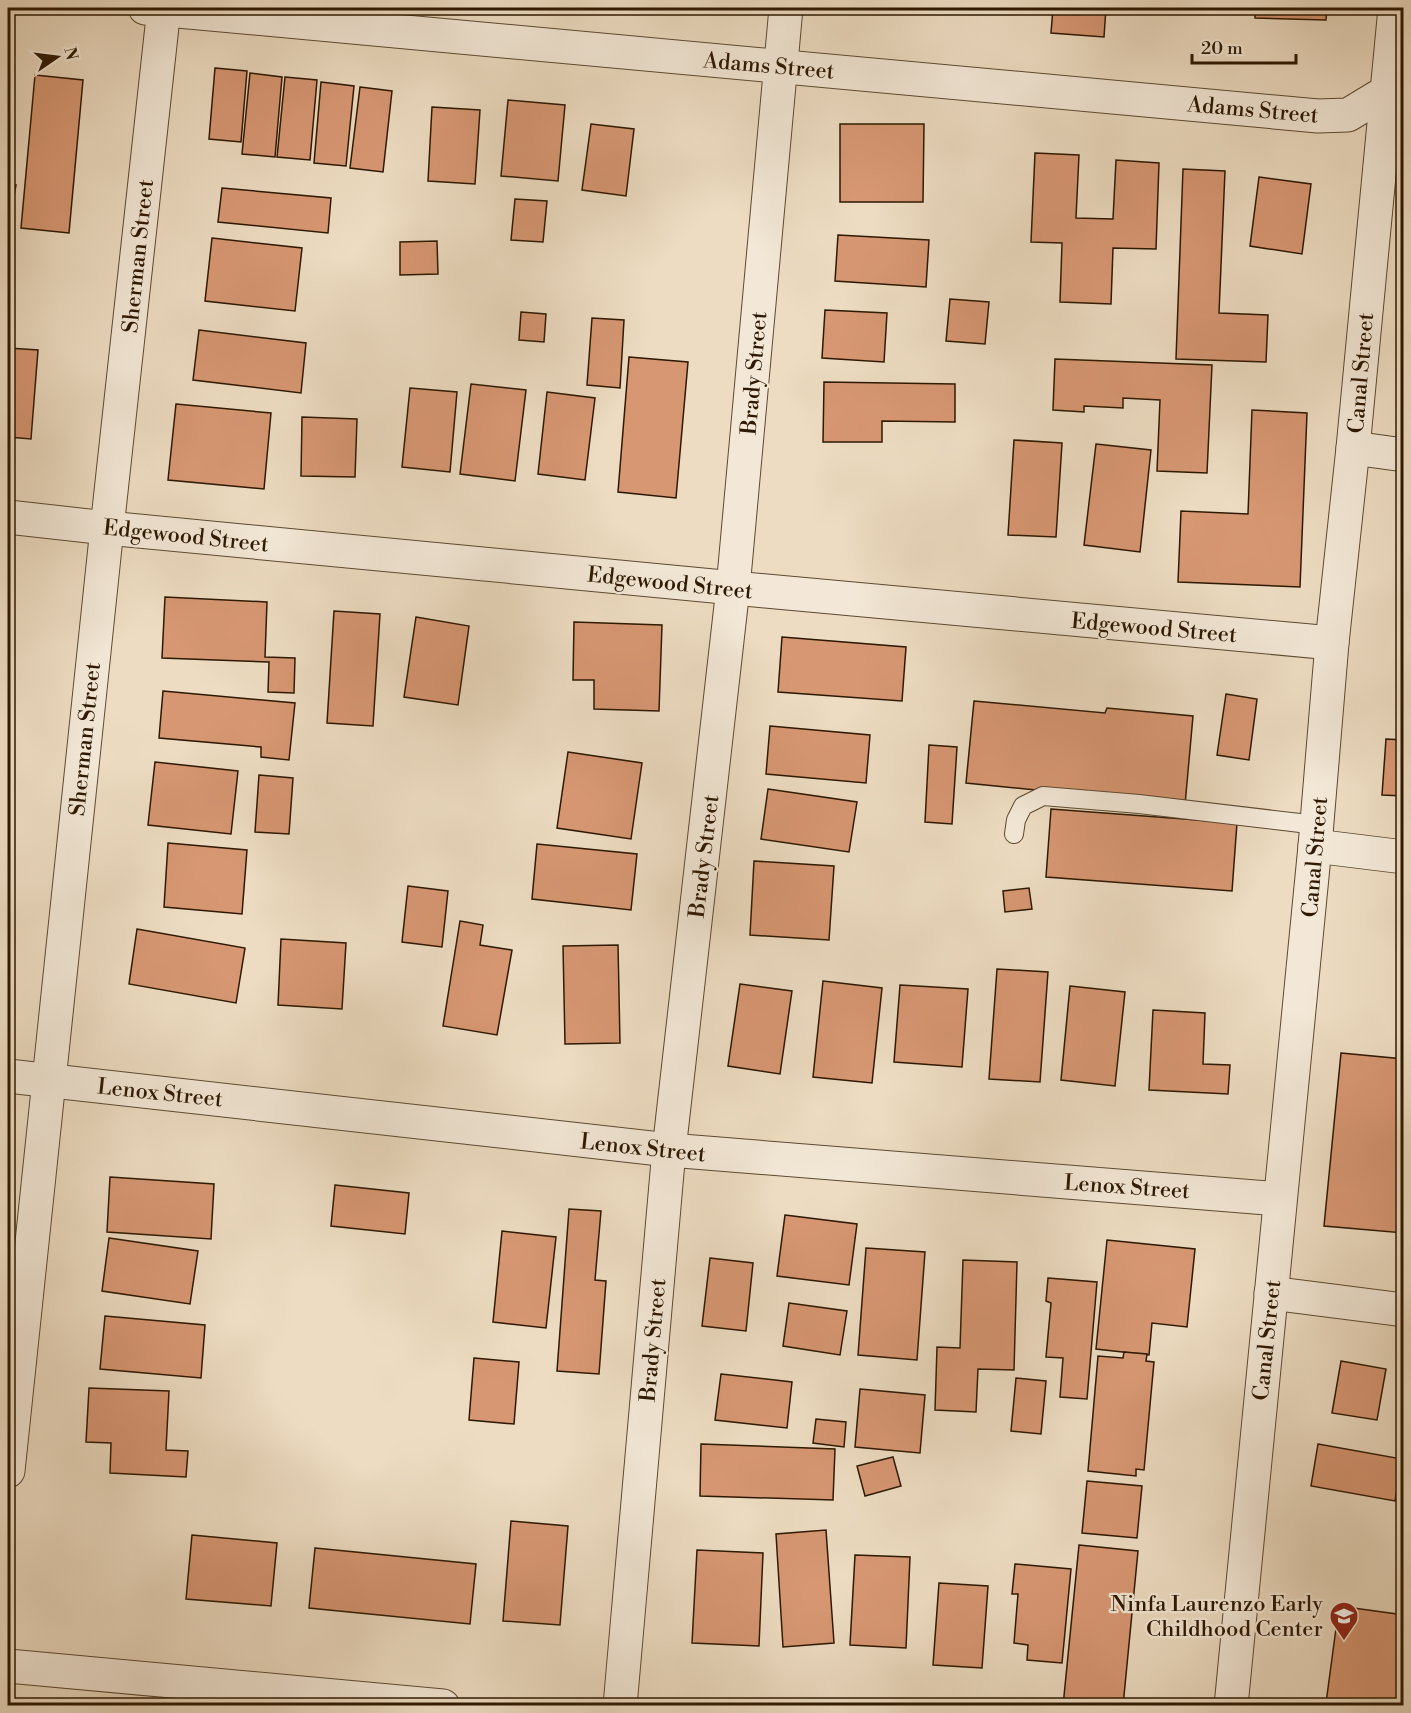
<svg xmlns="http://www.w3.org/2000/svg" width="1411" height="1713" font-family="'Libre Bodoni',serif">
<style>
.building{fill:#d79773;stroke:#2d1801;stroke-width:1.5}
.lines{fill:none;stroke-linecap:round;stroke-linejoin:round}
.service-casing{stroke:#5d4931;stroke-width:20}
.minor-casing{stroke:#5d4931;stroke-width:35}
.tertiary-casing{stroke:#5d4931;stroke-width:35}
.service{stroke:#f3e8d7;stroke-width:18}
.minor{stroke:#f3e8d7;stroke-width:33}
.tertiary{stroke:#f3e8d7;stroke-width:33}
.labels{text-anchor:middle;stroke-width:4.5;stroke-linejoin:round;paint-order:stroke}
.street-label{font-size:22px;fill:#2d1801;stroke:#f3e8d7}
.poi-label{font-size:22px;fill:#2d1801;stroke:#f3e8d7;text-anchor:end}
</style>
<rect width="100%" height="100%" fill="#eddcc2"/>
<filter id="stains"><feTurbulence type="fractalNoise" baseFrequency=".00333" numOctaves="4"/><feColorMatrix values="0 0 0 0 .2 0 0 0 0 .09 0 0 0 0 .02 0 0 0 .5 -.17"/></filter>
<radialGradient id="worn" r=".72"><stop offset=".6" stop-color="#630" stop-opacity="0"/><stop offset="1" stop-color="#630" stop-opacity=".3"/></radialGradient>
<g class="building">
<polygon points="1053,8 1106,8 1104,37 1051,33"/>
<polygon points="1255,8 1327,8 1326,20 1255,18"/>
<polygon points="215,68 247,71 241,142 209,139"/>
<polygon points="250,73 282,77 275,157 242,154"/>
<polygon points="35,75 83,80 69,233 21,228"/>
<polygon points="285,77 317,80 310,160 277,157"/>
<polygon points="321,82 354,86 346,166 314,163"/>
<polygon points="360,87 392,91 383,172 350,168"/>
<polygon points="508,100 565,105 558,181 501,176"/>
<polygon points="432,107 480,110 475,184 428,181"/>
<polygon points="591,124 634,129 626,196 582,190"/>
<polygon points="840,124 924,124 923,202 840,202"/>
<polygon points="1035,153 1079,155 1076,218 1113,219 1116,160 1159,163 1156,249 1113,248 1111,304 1060,302 1062,243 1031,242"/>
<polygon points="1183,169 1225,171 1219,313 1268,315 1266,362 1176,359"/>
<polygon points="1259,177 1311,184 1302,254 1250,246"/>
<polygon points="8,184 16,185 10,218 8,217"/>
<polygon points="222,188 331,198 328,233 218,222"/>
<polygon points="515,199 547,201 543,242 511,240"/>
<polygon points="838,235 929,240 926,287 835,281"/>
<polygon points="212,238 302,248 295,311 205,301"/>
<polygon points="437,241 438,274 400,275 400,242"/>
<polygon points="950,299 989,302 985,344 946,341"/>
<polygon points="825,310 887,313 884,362 822,358"/>
<polygon points="521,312 546,314 544,342 519,340"/>
<polygon points="592,318 624,320 620,388 587,385"/>
<polygon points="199,330 306,343 301,393 193,380"/>
<polygon points="8,348 38,350 31,439 8,437"/>
<polygon points="629,357 688,362 676,498 618,492"/>
<polygon points="1055,359 1212,365 1207,473 1157,471 1160,400 1123,398 1123,408 1084,406 1084,412 1053,410"/>
<polygon points="824,382 955,384 955,422 882,421 882,442 823,442"/>
<polygon points="471,384 526,390 515,481 460,474"/>
<polygon points="410,388 457,392 450,472 402,467"/>
<polygon points="547,392 595,398 585,480 538,474"/>
<polygon points="176,404 271,413 264,489 168,480"/>
<polygon points="1252,410 1307,413 1300,587 1178,582 1181,511 1248,514"/>
<polygon points="302,417 357,419 355,477 301,476"/>
<polygon points="1014,440 1062,443 1056,537 1008,535"/>
<polygon points="1096,444 1151,450 1140,552 1084,545"/>
<polygon points="165,597 267,602 265,657 295,658 294,693 268,692 269,662 162,658"/>
<polygon points="334,611 380,614 373,726 327,723"/>
<polygon points="416,617 469,626 458,705 404,697"/>
<polygon points="574,622 662,625 659,711 594,709 594,680 573,680"/>
<polygon points="782,637 906,647 902,701 778,692"/>
<polygon points="163,691 295,703 289,760 261,757 261,747 159,738"/>
<polygon points="1226,694 1257,699 1249,760 1217,755"/>
<polygon points="1402,699 1404,699 1404,734 1398,733"/>
<polygon points="974,701 1105,713 1107,708 1193,716 1185,805 966,783"/>
<polygon points="770,726 870,735 866,783 766,774"/>
<polygon points="1386,739 1404,740 1404,796 1382,795"/>
<polygon points="929,745 957,747 952,824 925,822"/>
<polygon points="568,752 642,763 631,839 557,828"/>
<polygon points="155,762 238,771 231,834 148,825"/>
<polygon points="259,775 293,778 289,834 255,832"/>
<polygon points="768,789 857,802 849,852 761,839"/>
<polygon points="1051,809 1237,823 1232,891 1046,877"/>
<polygon points="168,843 247,850 242,914 164,907"/>
<polygon points="537,844 637,854 631,910 532,899"/>
<polygon points="754,861 834,866 829,940 750,935"/>
<polygon points="408,886 448,891 442,947 402,942"/>
<polygon points="1029,888 1032,909 1005,912 1003,891"/>
<polygon points="460,921 483,925 480,945 512,950 497,1035 443,1026"/>
<polygon points="137,929 245,948 236,1003 129,984"/>
<polygon points="281,939 346,943 342,1009 278,1005"/>
<polygon points="618,945 620,1043 565,1044 563,946"/>
<polygon points="997,969 1048,972 1040,1082 989,1079"/>
<polygon points="823,981 882,988 872,1083 813,1077"/>
<polygon points="740,984 792,991 780,1074 728,1066"/>
<polygon points="900,985 968,989 962,1067 894,1062"/>
<polygon points="1070,986 1125,992 1115,1086 1061,1080"/>
<polygon points="1153,1010 1205,1013 1203,1064 1230,1065 1228,1094 1149,1090"/>
<polygon points="1341,1053 1404,1059 1404,1233 1324,1226"/>
<polygon points="110,1177 214,1184 211,1239 107,1232"/>
<polygon points="335,1185 409,1193 405,1234 331,1226"/>
<polygon points="569,1209 601,1211 595,1280 606,1281 599,1374 557,1371"/>
<polygon points="785,1215 857,1224 849,1285 777,1276"/>
<polygon points="502,1231 556,1237 546,1328 493,1322"/>
<polygon points="109,1238 198,1251 190,1304 102,1291"/>
<polygon points="1107,1240 1195,1249 1187,1327 1152,1323 1149,1355 1096,1349"/>
<polygon points="866,1248 925,1252 917,1360 858,1355"/>
<polygon points="710,1258 753,1263 746,1331 702,1326"/>
<polygon points="963,1260 1017,1262 1014,1370 978,1369 976,1412 935,1410 937,1347 960,1348"/>
<polygon points="1048,1278 1097,1282 1087,1399 1060,1397 1063,1358 1046,1357 1051,1303 1046,1301"/>
<polygon points="789,1303 847,1311 840,1355 783,1346"/>
<polygon points="105,1316 205,1325 201,1378 100,1369"/>
<polygon points="1124,1352 1147,1354 1146,1361 1154,1362 1144,1470 1136,1469 1136,1476 1088,1471 1098,1356 1123,1358"/>
<polygon points="474,1358 519,1362 514,1424 469,1420"/>
<polygon points="1341,1361 1386,1369 1377,1420 1332,1413"/>
<polygon points="721,1374 792,1382 787,1428 715,1420"/>
<polygon points="1016,1378 1046,1381 1041,1434 1011,1431"/>
<polygon points="89,1388 169,1391 166,1450 188,1451 186,1477 110,1473 111,1443 86,1442"/>
<polygon points="860,1389 925,1395 920,1453 855,1447"/>
<polygon points="816,1419 846,1422 844,1447 813,1443"/>
<polygon points="701,1444 835,1449 833,1500 700,1496"/>
<polygon points="1318,1444 1402,1459 1395,1501 1311,1486"/>
<polygon points="893,1457 901,1486 865,1496 857,1466"/>
<polygon points="1087,1481 1142,1486 1137,1538 1082,1533"/>
<polygon points="511,1521 568,1526 560,1625 503,1621"/>
<polygon points="826,1530 834,1643 783,1647 776,1534"/>
<polygon points="192,1535 277,1543 271,1606 186,1599"/>
<polygon points="1079,1545 1138,1551 1123,1706 1063,1706"/>
<polygon points="315,1548 476,1564 470,1624 309,1608"/>
<polygon points="697,1550 763,1553 759,1646 692,1643"/>
<polygon points="855,1555 910,1557 906,1648 850,1645"/>
<polygon points="1015,1564 1071,1569 1062,1663 1027,1660 1028,1645 1014,1643 1018,1594 1012,1594"/>
<polygon points="939,1583 988,1586 982,1668 933,1665"/>
<polygon points="1339,1606 1404,1615 1404,1706 1345,1706 1326,1703"/>
</g>
<g class="lines">
<g class="service-casing">
<polyline id="service" points="1014,834 1016,820 1023,806 1043,796 1139,804 1317,825"/>
</g>
<g class="minor-casing">
<g id="minor">
<polyline points="1353,448 1404,455"/>
<polyline points="8,517 107,528 766,591 1332,643"/>
<polyline points="1315,846 1404,857"/>
<polyline points="8,1076 669,1150 1280,1199"/>
<polyline points="1271,1293 1404,1310"/>
<polyline points="8,1471 107,528 164,8"/>
<polyline points="8,1666 443,1706"/>
<polyline points="620,1706 669,1150 733,588 786,8"/>
</g>
</g>
<g class="tertiary-casing">
<g id="tertiary">
<polyline points="145,8 1318,116 1348,115 1386,92"/>
<polyline points="1231,1706 1315,846 1332,643 1353,448 1395,8"/>
</g>
</g>
<use href="#service" class="service"/>
<use href="#minor" class="minor"/>
<use href="#tertiary" class="tertiary"/>
</g>
<defs>
<g id="school-pin" transform="scale(1.5)"><path d="M0 17L-7.5 6A9.5 9.5 0 1 1 7.5 6Z" fill="#8f2418" stroke="#f3e8d7"/><path d="M0-5L7-2L0 1L-7-2ZM-4 1L0 2.5L4 1V4Q0 6-4 4Z" fill="#fff"/></g>
</defs>
<g fill-rule="evenodd">
<use href="#school-pin" x="1344" y="1616"/>
</g>
<g class="labels">
<g class="street-label">
<text transform="translate(769 65) rotate(5)" y="8">Adams Street</text>
<text transform="translate(1253 109) rotate(5)" y="8">Adams Street</text>
<text transform="translate(137 256) rotate(-84)" y="8">Sherman Street</text>
<text transform="translate(753 373) rotate(-85)" y="8">Brady Street</text>
<text transform="translate(1360 373) rotate(-85)" y="8">Canal Street</text>
<text transform="translate(186 535) rotate(6)" y="8">Edgewood Street</text>
<text transform="translate(670 582) rotate(6)" y="8">Edgewood Street</text>
<text transform="translate(1154 627) rotate(5)" y="8">Edgewood Street</text>
<text transform="translate(84 739) rotate(-84)" y="8">Sherman Street</text>
<text transform="translate(703 856) rotate(-83)" y="8">Brady Street</text>
<text transform="translate(1314 857) rotate(-85)" y="8">Canal Street</text>
<text transform="translate(160 1092) rotate(6)" y="8">Lenox Street</text>
<text transform="translate(643 1147) rotate(6)" y="8">Lenox Street</text>
<text transform="translate(1127 1186) rotate(4)" y="8">Lenox Street</text>
<text transform="translate(652 1340) rotate(-85)" y="8">Brady Street</text>
<text transform="translate(1266 1340) rotate(-84)" y="8">Canal Street</text>
</g>
<g class="poi-label">
<text x="1323" y="1611">Ninfa Laurenzo Early<tspan x="1323" dy="25">Childhood Center</tspan></text>
</g>
</g>
<rect width="1411" height="1713" fill="none" stroke="#eddcc2" stroke-width="30"/>
<rect x="9" y="9" width="1393" height="1695" fill="none" stroke="#2d1801" stroke-width="3"/>
<rect x="15" y="15" width="1381" height="1683" fill="none" stroke="#2d1801" stroke-width="1.5"/>
<g transform="translate(57 57) rotate(76)" stroke="#f3e8d7" stroke-width="4.5" paint-order="stroke">
<path d="M0-4.5L10 22L0 15L-10 22Z" fill="#2d1801"/>
<text y="-9" font-size="16" font-weight="bold" text-anchor="middle" fill="#2d1801">N</text>
</g>
<path d="M1192 54v9h104v-9" fill="none" stroke="#2d1801" stroke-width="3"/>
<text x="1201" y="54" font-size="18" fill="#2d1801" stroke="#f3e8d7" stroke-width="4.5" paint-order="stroke">20 m</text>
<rect width="100%" height="100%" filter="url(#stains)"/>
<rect width="100%" height="100%" fill="url(#worn)"/>
</svg>
